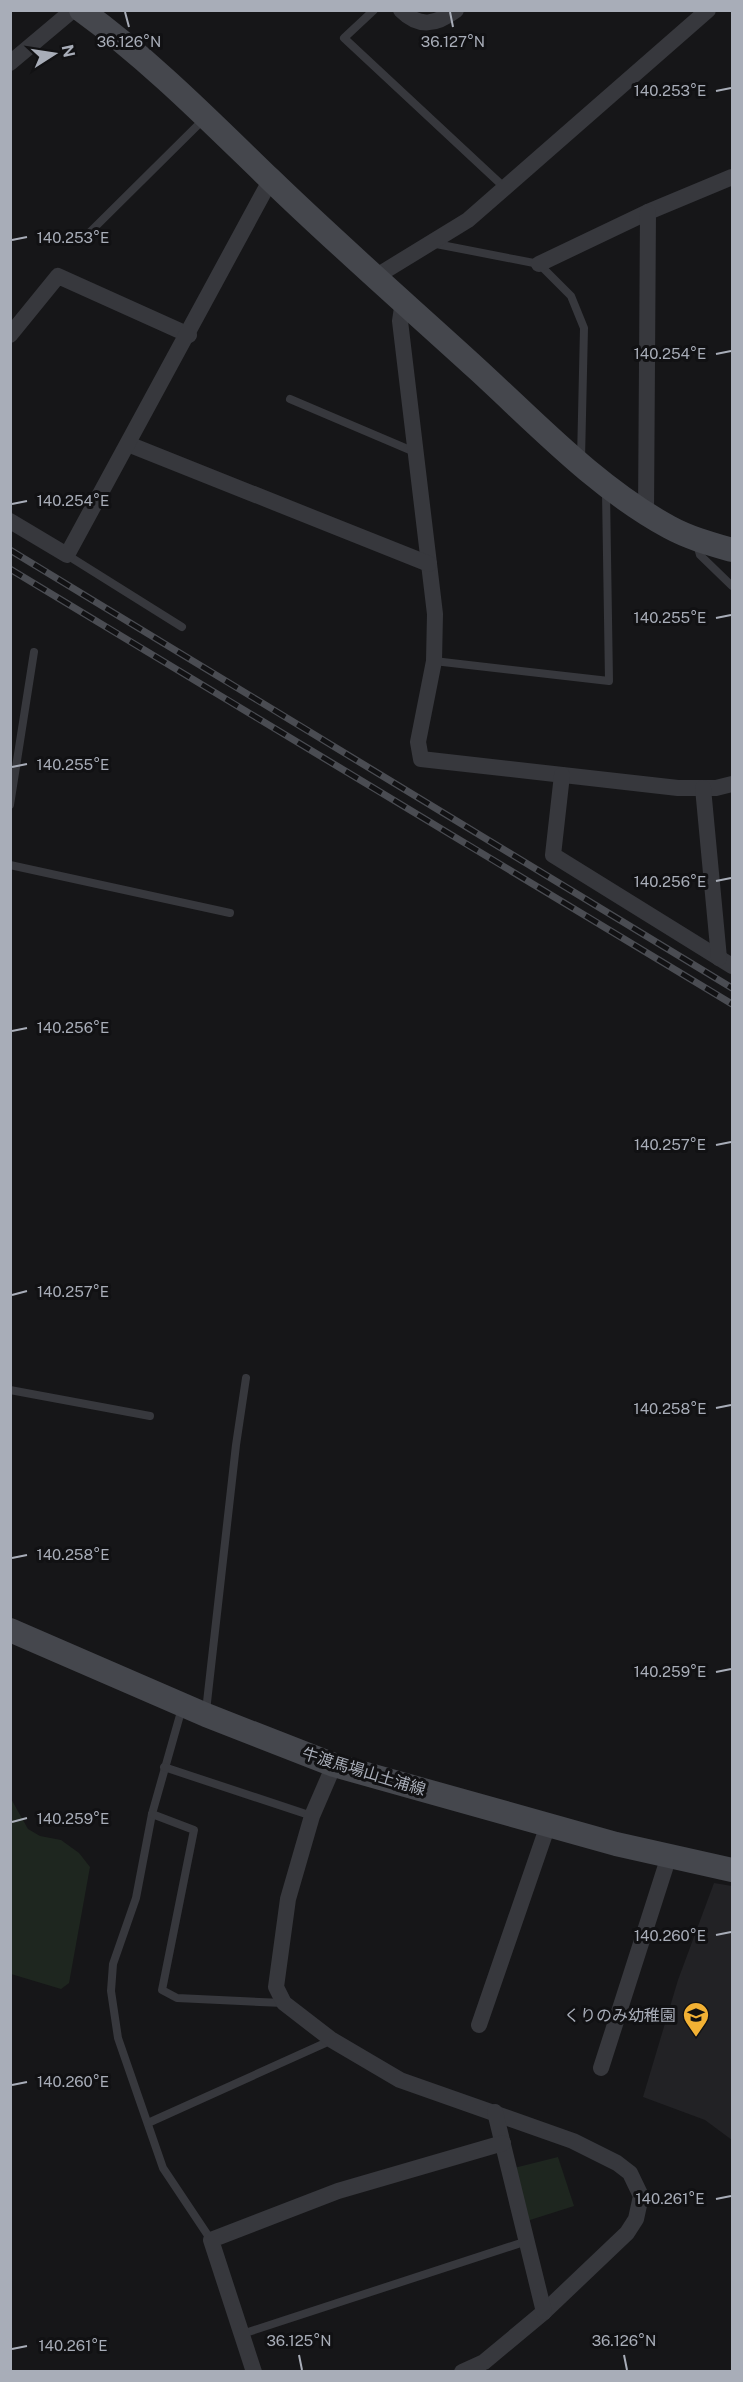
<svg xmlns="http://www.w3.org/2000/svg" width="743" height="2382" font-family="'Public Sans','Noto Sans JP',sans-serif">
<style>
.built{fill:#222225}
.green{fill:#1e261f}
.lines{fill:none;stroke-linecap:round;stroke-linejoin:round}
.lane{stroke:#37383d;stroke-width:8}
.street{stroke:#37383d;stroke-width:16}
.secondary{stroke:#45474d;stroke-width:24}
.rail-casing{stroke:#4a4c52;stroke-width:7}
.rail{stroke:#111113;stroke-width:4.5;stroke-dasharray:14;stroke-linecap:butt}
.ticks{fill:none;stroke:#a8adb8;stroke-width:2}
.labels{text-anchor:middle;stroke-width:6;stroke-linejoin:round;paint-order:stroke}
.street-label{font-size:16px;fill:#a8adb8;stroke:#111113}
.poi-label{font-size:16px;fill:#a8adb8;stroke:#111113;text-anchor:end}
.ticks-label{font-size:15px;text-anchor:middle;fill:#a8adb8;stroke:#111113;stroke-width:6;stroke-linejoin:round;paint-order:stroke}
</style>
<rect width="100%" height="100%" fill="#161618"/>
<polygon class="built" points="714,1883 732,1886 732,2140 705,2120 643,2097 678,1980"/>
<g class="green">
<polygon points="10,1797 28,1829 40,1836 61,1840 79,1853 90,1867 69,1983 61,1989 11,1974"/>
<polygon points="558,2157 574,2206 527,2221 514,2168"/>
</g>
<g class="lines">
<g class="lane">
<polyline points="374,10 344,38 505,188"/>
<polyline points="90,232 205,118"/>
<polyline points="431,243 539,264 571,296 584,328 581,459"/>
<polyline points="290,399 417,453"/>
<polyline points="697,544 700,555 732,586"/>
<polyline points="67,555 182,627"/>
<polyline points="434,661 609,681 606,492"/>
<polyline points="10,805 34,652"/>
<polyline points="10,865 230,913"/>
<polyline points="10,1390 150,1416"/>
<polyline points="182,1708 152,1814 136,1898 113,1964 111,1991 118,2038 163,2168 211,2240"/>
<polyline points="206,1711 236,1445 246,1378"/>
<polyline points="164,1767 312,1816"/>
<polyline points="152,1814 194,1830 162,1990 177,1998 283,2003"/>
<polyline points="148,2123 332,2040"/>
<polyline points="242,2334 527,2241"/>
</g>
<g class="street">
<path d="M 401,10 C 419,28 436,25 456,10"/>
<polyline points="10,63 73,10"/>
<polyline points="539,264 648,212 732,177"/>
<polyline points="375,277 468,220 708,10"/>
<polyline points="403,301 400,321 435,614 434,661 418,742 421,759 678,788 716,788 732,784"/>
<polyline points="10,335 58,276 189,335"/>
<polyline points="128,444 429,564"/>
<polyline points="646,513 648,212"/>
<polyline points="10,521 67,555 271,179"/>
<polyline points="562,775 553,855 732,966"/>
<polyline points="703,788 719,958"/>
<polyline points="334,1765 312,1816 288,1899 276,1987 284,2003 332,2040 400,2080 573,2141 617,2163 630,2173 641,2196 636,2219 627,2233 544,2312 484,2362 462,2372"/>
<polyline points="479,2025 548,1825"/>
<polyline points="601,2068 669,1856"/>
<polyline points="495,2112 544,2312"/>
<polyline points="254,2372 211,2240 338,2191 503,2143"/>
</g>
<g class="secondary">
<path d="M 81,10 C 150,60 209,120 270,179 C 337,244 408,306 477,369 C 537,424 597,488 669,527 C 689,538 711,544 732,550"/>
<polyline points="10,1630 206,1715 334,1765 616,1844 732,1870"/>
</g>
<g class="rail-casing">
<g id="rail">
<polyline points="10,550 732,988"/>
<polyline points="10,569 732,1004"/>
</g>
</g>
<use href="#rail" class="rail"/>
</g>
<path class="ticks" d="M 125,12 L 129,27M 450,12 L 453,27M 716,91 L 731,88M 12,240 L 27,237M 716,354 L 731,351M 12,504 L 27,501M 716,618 L 731,615M 12,767 L 27,764M 716,881 L 731,878M 12,1031 L 27,1028M 716,1145 L 731,1142M 12,1295 L 27,1291M 716,1408 L 731,1405M 12,1558 L 27,1555M 716,1672 L 731,1669M 12,1822 L 27,1818M 716,1935 L 731,1932M 12,2085 L 27,2082M 716,2199 L 731,2196M 12,2349 L 27,2346M 299,2355 L 302,2370M 624,2355 L 627,2370"/>
<defs>
<g id="school-pin" transform="scale(1.35)"><path d="M0 17L-7.5 6A9.5 9.5 0 1 1 7.5 6Z" fill="#f2b134" stroke="#111113"/><path d="M0-5L7-2L0 1L-7-2ZM-4 1L0 2.5L4 1V4Q0 6-4 4Z" fill="#111"/></g>
</defs>
<g fill-rule="evenodd">
<use href="#school-pin" x="696" y="2015"/>
</g>
<g class="labels">
<g class="street-label">
<text transform="translate(364 1771) rotate(17)" y="6">牛渡馬場山土浦線</text>
</g>
<g class="poi-label">
<text x="676" y="2021">くりのみ幼稚園</text>
</g>
</g>
<g class="ticks-label">
<text x="129" y="47">36.126°N</text>
<text x="453" y="47">36.127°N</text>
<text x="670" y="96">140.253°E</text>
<text x="73" y="243">140.253°E</text>
<text x="670" y="359">140.254°E</text>
<text x="73" y="506">140.254°E</text>
<text x="670" y="623">140.255°E</text>
<text x="73" y="770">140.255°E</text>
<text x="670" y="887">140.256°E</text>
<text x="73" y="1033">140.256°E</text>
<text x="670" y="1150">140.257°E</text>
<text x="73" y="1297">140.257°E</text>
<text x="670" y="1414">140.258°E</text>
<text x="73" y="1560">140.258°E</text>
<text x="670" y="1677">140.259°E</text>
<text x="73" y="1824">140.259°E</text>
<text x="670" y="1941">140.260°E</text>
<text x="73" y="2087">140.260°E</text>
<text x="670" y="2204">140.261°E</text>
<text x="299" y="2346">36.125°N</text>
<text x="624" y="2346">36.126°N</text>
<text x="73" y="2351">140.261°E</text>
</g>
<rect width="743" height="2382" fill="none" stroke="#a8adb8" stroke-width="24"/>
<g transform="translate(54 54) rotate(78)" stroke="#111113" stroke-width="4.5" paint-order="stroke">
<path d="M0-4.5L10 22L0 15L-10 22Z" fill="#a8adb8"/>
<text y="-9" font-size="16" font-weight="bold" text-anchor="middle" fill="#a8adb8">N</text>
</g>
</svg>
